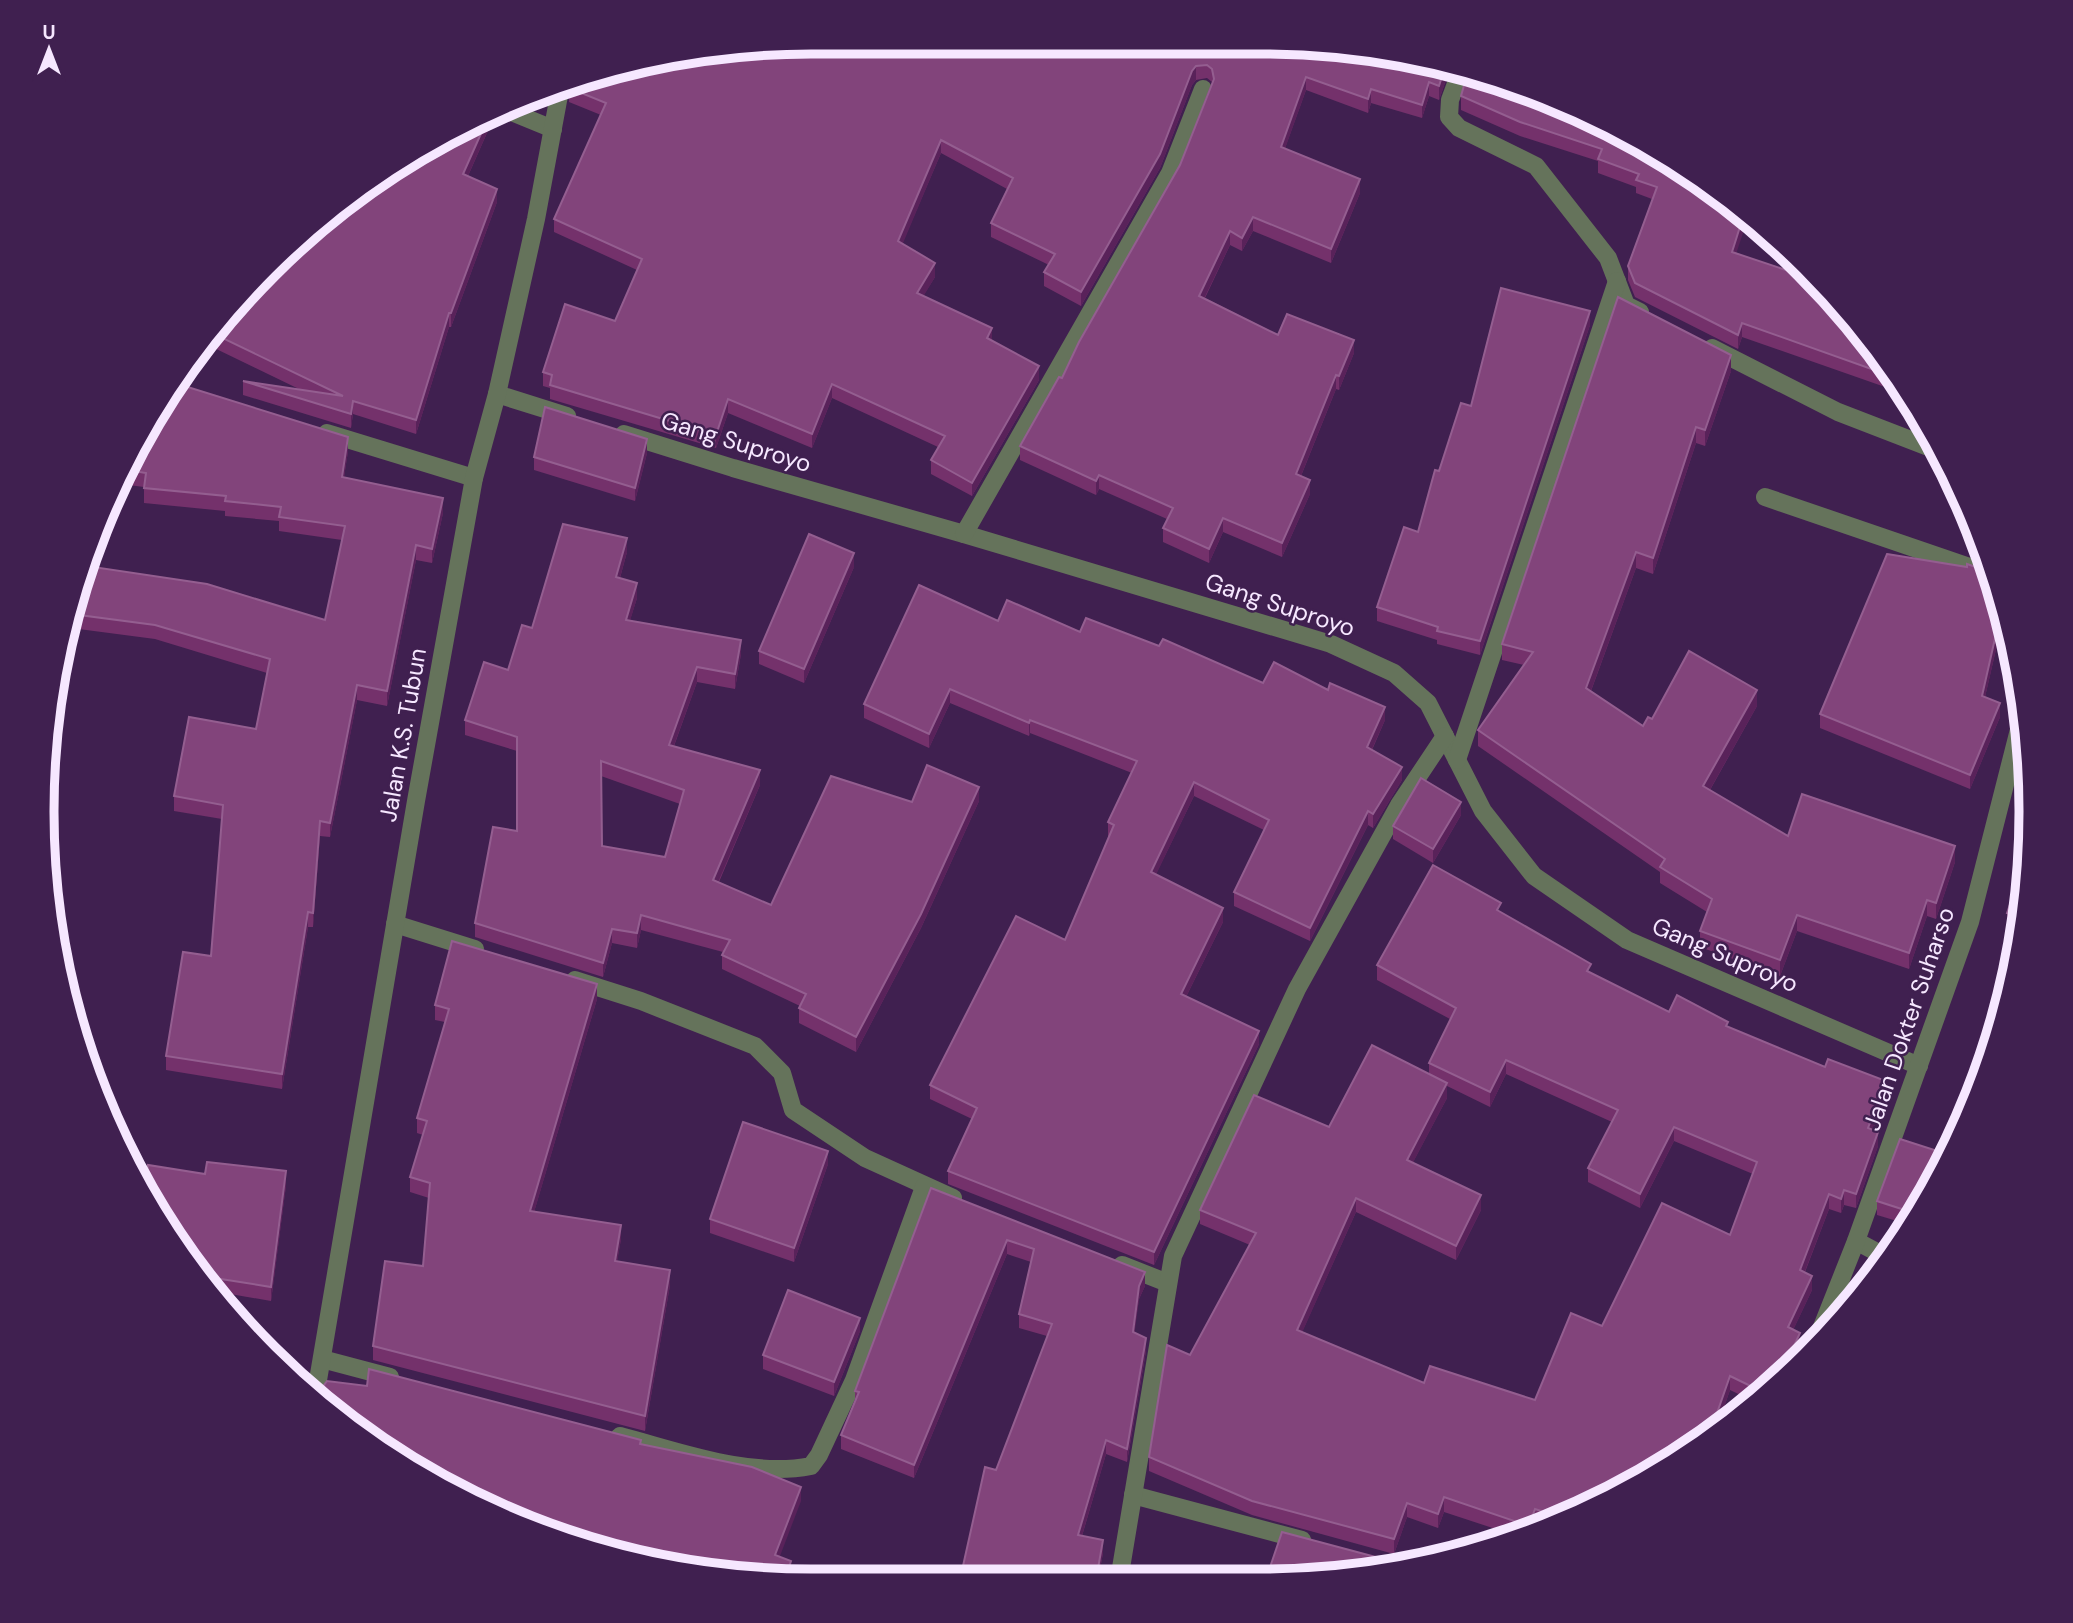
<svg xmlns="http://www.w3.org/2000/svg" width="2073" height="1623" font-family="'DM Sans',sans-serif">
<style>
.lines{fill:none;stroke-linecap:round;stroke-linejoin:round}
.service{stroke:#65735b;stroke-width:18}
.minor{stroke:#65735b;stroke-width:18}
.tertiary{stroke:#65735b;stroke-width:18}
.wall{fill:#74316b;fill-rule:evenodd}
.shaded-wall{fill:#59225a}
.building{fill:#82447b;stroke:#945e90;stroke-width:2;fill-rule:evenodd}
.labels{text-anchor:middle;stroke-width:5;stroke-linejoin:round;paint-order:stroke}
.street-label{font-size:24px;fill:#f6e7ff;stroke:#402050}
.rim{fill:none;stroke:#f6e7ff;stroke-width:9}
</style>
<rect width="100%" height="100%" fill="#402050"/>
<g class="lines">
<polyline class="service" points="1765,497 1987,573"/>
<g class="minor">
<polyline points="1460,73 1450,100 1449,117 1459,128 1536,166 1608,258 1626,305 1640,312"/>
<polyline points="509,111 553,129"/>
<polyline points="1712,348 1838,412 1939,451"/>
<polyline points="497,394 567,416"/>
<polyline points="327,433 474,478"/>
<polyline points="624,434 733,468 964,534 1331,644 1394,673 1428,703 1483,811 1534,876 1627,940 1919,1066"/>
<polyline points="964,534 1170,173 1203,89"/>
<polyline points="1457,760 1617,281"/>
<polyline points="395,924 475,949"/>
<polyline points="575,980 641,1001 755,1046 782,1073 793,1110 865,1158 953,1198"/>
<polyline points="1856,1241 1886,1257"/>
<polyline points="1122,1265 1168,1283"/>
<polyline points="322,1359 390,1377"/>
<path d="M 620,1436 C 681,1452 749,1478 811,1466 L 819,1455 L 854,1380 L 924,1187"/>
<polyline points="1133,1495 1302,1540"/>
<polyline points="1119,1580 1173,1256 1297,989 1399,805 1445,736"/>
</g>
<g class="tertiary">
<polyline points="1818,1337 1856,1241 1970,922 2024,710"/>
<polyline points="316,1392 416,801 474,478 497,394 536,219 560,90"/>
</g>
</g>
<g class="wall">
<polygon points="811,42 1449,71 1439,100 1429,96 1422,118 1371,103 1368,113 1306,90 1285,148 1360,193 1331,263 1253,231 1242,251 1230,245 1205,298 1278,335 1354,353 1339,390 1336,389 1301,476 1310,494 1282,557 1223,532 1209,563 1163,542 1163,528 1167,519 1099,489 1096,495 1020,460 1020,446 1062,378 1180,165 1212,82 1207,78 1196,80 1192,85 1160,168 1081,306 1044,286 1044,272 1049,265 991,237 991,223 1007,189 941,153 902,244 935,277 923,296 992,341 1039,380 972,496 931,474 931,460 938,447 832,398 812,448 728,413 716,448 550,399 550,388 543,386 543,372 615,321 637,270 554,232 554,219 601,115 569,102 570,86"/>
<polygon points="1461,96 1646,145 1736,253 1798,278 1840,304 1905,394 1742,337 1738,349 1635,297 1628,280 1628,266 1652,199 1636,193 1636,187 1598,173 1598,161 1520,136 1461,110"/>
<polygon points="536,100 533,106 527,104"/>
<polygon points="494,117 468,176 497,202 451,327 449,327 416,434 353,414 351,428 243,395 243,381 301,390 208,345 267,268"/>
<polygon points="1590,325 1480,655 1437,644 1437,640 1377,621 1377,607 1418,532 1439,471 1471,406"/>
<polygon points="1731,371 1705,446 1696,443 1653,574 1636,568 1591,691 1643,726 1652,719 1757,706 1710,790 1788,836 1955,862 1936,919 1927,916 1909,969 1797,931 1780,976 1700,947 1700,931 1707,912 1660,883 1660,872 1478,746 1478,730 1524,665 1502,660 1502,644"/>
<polygon points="145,427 348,451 344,477 443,513 432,563 416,560 387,706 357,700 330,837 320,836 313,927 308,927 282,1089 166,1070 166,1056 211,956 222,819 174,811 174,796 256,729 267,673 155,639 71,628 71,631 66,630 68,613 325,620 342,540 279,531 279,521 225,516 225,511 144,503 144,487 121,484"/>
<polygon points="647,453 635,501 534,470 534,457"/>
<polygon points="1977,534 1989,563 1974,556 1974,543"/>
<path d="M 627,552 L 620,578 L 637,598 L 630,620 L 741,654 L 735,689 L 697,682 L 674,746 L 760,785 L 719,882 L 771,905 L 912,802 L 979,801 L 921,928 L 856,1052 L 799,1023 L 799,1008 L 800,1006 L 722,969 L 722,955 L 723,952 L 641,930 L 637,948 L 612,943 L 603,977 L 475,937 L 475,923 L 517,831 L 517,751 L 465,735 L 465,720 L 508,670 L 532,628 ZM 601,776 L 680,804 L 665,857 L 602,846 Z"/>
<polygon points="854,567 804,683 759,664 759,651"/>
<polygon points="1990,572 1992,572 2003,619 1985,697 2000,717 1970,789 1820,728 1820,714"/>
<polygon points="998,621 1080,632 1159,646 1263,683 1385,720 1372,750 1402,780 1373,828 1368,825 1310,941 1234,906 1234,892 1264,830 1194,796 1156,874 1223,922 1186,997 1259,1044 1154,1265 948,1184 948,1171 972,1119 930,1099 930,1085 1065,940 1109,836 1108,836 1108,822 1132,773 1030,733 1029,736 950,703 929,748 864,718 864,704"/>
<polygon points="1461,815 1433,863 1393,839 1393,826"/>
<polygon points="2029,865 2018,929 2007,925 2007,913"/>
<path d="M 1501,912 L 1591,973 L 1669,1012 L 1728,1027 L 1886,1095 L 1873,1130 L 1878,1146 L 1856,1208 L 1844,1205 L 1841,1213 L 1829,1209 L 1805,1272 L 1812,1290 L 1793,1330 L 1800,1347 L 1769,1390 L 1753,1401 L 1730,1390 L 1717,1427 L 1647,1478 L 1541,1525 L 1535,1523 L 1532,1529 L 1517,1536 L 1444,1512 L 1438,1528 L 1407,1517 L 1394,1554 L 1252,1515 L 1149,1471 L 1149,1457 L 1190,1355 L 1250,1245 L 1200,1224 L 1200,1210 L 1329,1127 L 1429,1074 L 1429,1063 L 1450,1019 L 1377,980 L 1377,965 ZM 1506,1074 L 1612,1122 L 1588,1168 L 1588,1182 L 1640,1208 L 1674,1141 L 1753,1174 L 1730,1235 L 1602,1326 L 1535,1400 L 1424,1383 L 1302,1332 L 1356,1212 L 1456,1260 L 1481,1210 L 1413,1162 L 1447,1098 L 1447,1086 L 1490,1107 Z"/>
<polygon points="597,999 534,1212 621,1239 617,1261 670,1285 645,1431 373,1360 373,1346 423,1266 429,1198 410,1192 410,1177 423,1135 417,1133 417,1118 445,1022 435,1020 435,1005"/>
<polygon points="1950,1155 1907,1224 1877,1215 1877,1201"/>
<polygon points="828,1164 794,1262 710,1233 710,1219"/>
<polygon points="205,1174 286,1185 271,1301 213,1291 145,1197"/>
<polygon points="931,1188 1145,1286 1139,1299 1134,1333 1146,1351 1127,1462 1106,1454 1082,1536 1103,1553 1098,1580 963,1580 963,1566 996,1470 1047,1336 1019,1328 1019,1314 1031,1262 1007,1254 914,1478 841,1449 841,1435 855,1400 855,1391"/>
<polygon points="860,1331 834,1396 763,1369 763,1355"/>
</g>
<g class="shaded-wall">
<polygon points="1196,66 1196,80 1192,85 1160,168 1081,306 1081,292 1192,71"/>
<polygon points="1444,70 1449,71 1439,100 1439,86"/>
<polygon points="1306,77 1306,90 1281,160 1281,147"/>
<polygon points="1429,82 1429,96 1422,118 1422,105"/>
<polygon points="1371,89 1371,103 1368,113 1368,99"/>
<polygon points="494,117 463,187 463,174 487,120"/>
<polygon points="941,140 941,153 898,255 898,241"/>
<polygon points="1360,179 1360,193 1331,263 1331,249"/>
<polygon points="497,189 497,202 451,327 451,313"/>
<polygon points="1744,214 1748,218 1732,266 1732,252"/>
<polygon points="1253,217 1253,231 1242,251 1242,238"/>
<polygon points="1230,231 1230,245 1199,309 1199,296"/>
<polygon points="935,263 935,277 917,307 917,293"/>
<polygon points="1590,311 1590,325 1480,655 1480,641"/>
<polygon points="449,313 449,327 416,434 416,420"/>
<polygon points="1742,323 1742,337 1738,349 1738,335"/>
<polygon points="992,328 992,342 987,338"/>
<polygon points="1354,340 1354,353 1339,390 1339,376"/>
<polygon points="1731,355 1731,371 1705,446 1705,430"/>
<polygon points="1039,366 1039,380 972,496 972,483"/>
<polygon points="1336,375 1336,389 1296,488 1296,474"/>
<polygon points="832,384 832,398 812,448 812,434"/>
<polygon points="728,399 728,413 716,448 716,435"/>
<polygon points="353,401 353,414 351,428 351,414"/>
<polygon points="1696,427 1696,443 1653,574 1653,558"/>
<polygon points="348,437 348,451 342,491 342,477"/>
<polygon points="647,439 647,453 635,501 635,488"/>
<polygon points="1099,475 1099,489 1096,495 1096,481"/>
<polygon points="1310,480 1310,494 1282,557 1282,543"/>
<polygon points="443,498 443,513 432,563 432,549"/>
<polygon points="1223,518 1223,532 1209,563 1209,549"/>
<polygon points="627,538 627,552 616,592 616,577"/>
<polygon points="416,545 416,560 387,706 387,691"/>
<polygon points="1636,552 1636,568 1586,704 1586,688"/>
<polygon points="854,553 854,567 804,683 804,669"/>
<polygon points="637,583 637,598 626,634 626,620"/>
<polygon points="2001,612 2003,619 1982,710 1982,696"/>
<polygon points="741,640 741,654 735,689 735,674"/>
<polygon points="697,667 697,682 669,759 669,745"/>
<polygon points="357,685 357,700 330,837 330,823"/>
<polygon points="950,689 950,703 929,748 929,734"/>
<polygon points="1757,690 1757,706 1703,802 1703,786"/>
<polygon points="2000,703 2000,717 1970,789 1970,775"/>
<polygon points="1385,707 1385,720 1367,760 1367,747"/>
<polygon points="1030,720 1030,733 1029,736 1029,723"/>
<polygon points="1402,767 1402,780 1373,828 1373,814"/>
<polygon points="760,770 760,785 713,894 713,880"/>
<polygon points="1194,782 1194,796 1151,885 1151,872"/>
<polygon points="979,787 979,801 921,928 856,1052 856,1037"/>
<polygon points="1461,802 1461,815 1433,863 1433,849"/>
<polygon points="1368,811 1368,825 1310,941 1310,928"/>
<polygon points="320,821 320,836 313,927 313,913"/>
<polygon points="1955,846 1955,862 1936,919 1936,903"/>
<polygon points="1927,900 1927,916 1909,969 1909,953"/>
<polygon points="1223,908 1223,922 1181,1007 1181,994"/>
<polygon points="308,912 308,927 282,1089 282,1074"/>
<polygon points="641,915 641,930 637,948 637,933"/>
<polygon points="1797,915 1797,931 1780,976 1780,960"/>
<polygon points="612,929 612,943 603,977 603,963"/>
<polygon points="597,984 597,999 530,1226 530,1211"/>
<polygon points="1259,1031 1259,1044 1154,1265 1154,1252"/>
<polygon points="1506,1060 1506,1074 1490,1107 1490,1092"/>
<polygon points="1886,1081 1886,1095 1868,1143 1868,1128"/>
<polygon points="1447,1083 1447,1098 1407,1174 1407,1160"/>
<polygon points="1674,1127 1674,1141 1640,1208 1640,1194"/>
<polygon points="1878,1132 1878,1146 1856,1208 1856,1194"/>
<polygon points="828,1151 828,1164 794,1262 794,1248"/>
<polygon points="286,1171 286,1185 271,1301 271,1287"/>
<polygon points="1844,1190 1844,1205 1841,1213 1841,1199"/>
<polygon points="1829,1194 1829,1209 1800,1284 1800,1270"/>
<polygon points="1481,1195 1481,1210 1456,1260 1456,1246"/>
<polygon points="1356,1198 1356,1212 1297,1344 1297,1330"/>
<polygon points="621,1225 621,1239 615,1275 615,1261"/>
<polygon points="1007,1240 1007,1254 914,1478 914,1465"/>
<polygon points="670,1270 670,1285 645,1431 645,1416"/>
<polygon points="1145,1272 1145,1286 1139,1299 1133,1346 1133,1332 1139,1286"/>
<polygon points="1812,1276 1812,1290 1788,1341 1788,1327"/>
<polygon points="860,1318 860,1331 834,1396 834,1382"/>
<polygon points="1800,1333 1800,1347 1791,1366 1777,1382"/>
<polygon points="1146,1338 1146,1351 1127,1462 1127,1449"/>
<polygon points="1730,1376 1730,1390 1717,1427 1710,1433"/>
<polygon points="1106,1440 1106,1454 1078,1549 1078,1535"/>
<polygon points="801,1487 801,1501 775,1569 775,1555"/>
<polygon points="1444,1497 1444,1512 1438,1528 1438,1514"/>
<polygon points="1407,1503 1407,1517 1394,1554 1394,1539"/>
<polygon points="1535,1509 1535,1523 1532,1529 1529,1531 1529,1526"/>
<polygon points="1103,1540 1103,1553 1098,1580 1096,1580"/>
</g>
<g class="building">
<polygon points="811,42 1311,44 1444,70 1439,86 1429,82 1422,105 1371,89 1368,99 1306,77 1281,147 1360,179 1331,249 1253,217 1242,238 1230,231 1199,296 1278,335 1287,314 1354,340 1339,376 1336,375 1296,474 1310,480 1282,543 1223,518 1209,549 1163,528 1173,508 1099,475 1096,481 1020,446 1059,377 1062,378 1079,342 1180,165 1214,79 1212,69 1207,65 1196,66 1192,71 1160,154 1081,292 1044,272 1055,254 991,223 1013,178 941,140 898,241 935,263 917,293 992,328 987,338 1039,366 972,483 931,460 945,436 832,384 812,434 728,399 716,435 550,385 552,375 543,372 565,304 615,321 642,259 554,219 606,103 569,88 570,86 612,68"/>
<polygon points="1467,75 1509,83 1646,145 1730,201 1744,214 1732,252 1792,272 1798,278 1819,284 1840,304 1891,376 1742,323 1738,335 1635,283 1628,266 1657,187 1636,180 1639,174 1598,159 1602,149 1520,122 1461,96"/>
<polygon points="487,120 463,174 497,189 451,313 449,313 416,420 353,401 351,414 243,381 343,396 216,335 267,268 426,145"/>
<polygon points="1501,288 1590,311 1480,641 1437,631 1438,627 1377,607 1404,527 1418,532 1435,470 1439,471 1461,403 1471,406"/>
<polygon points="1618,297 1731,355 1705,430 1696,427 1653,558 1636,552 1586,688 1643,726 1648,717 1652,719 1689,651 1757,690 1703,786 1788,836 1802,794 1955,846 1936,903 1927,900 1909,953 1797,915 1780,960 1700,931 1712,899 1660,867 1665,859 1478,730 1533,652 1502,644"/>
<polygon points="178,384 348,437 342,477 443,498 432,549 416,545 387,691 357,685 330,823 320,821 313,913 308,912 282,1074 166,1056 183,952 211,956 223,805 174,796 189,717 256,729 270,659 155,625 71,614 71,617 68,616 87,566 207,584 325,620 345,526 279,517 281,507 225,501 226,496 144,488 146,473 127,470 145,427"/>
<polygon points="545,407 647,439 635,488 534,457"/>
<path d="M 563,524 L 627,538 L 616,577 L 637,583 L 626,620 L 741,640 L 735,674 L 697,667 L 669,745 L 760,770 L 713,880 L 771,905 L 831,776 L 912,802 L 927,765 L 979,787 L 921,914 L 856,1037 L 799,1008 L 806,994 L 722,955 L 730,940 L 641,915 L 637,933 L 612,929 L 603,963 L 475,923 L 493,827 L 517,831 L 517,737 L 465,720 L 484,662 L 508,670 L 522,625 L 532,628 ZM 601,761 L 684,790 L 665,857 L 602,846 Z"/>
<polygon points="809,534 854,553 804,669 759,651"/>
<polygon points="1977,534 1982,546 1974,543"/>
<polygon points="1887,554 1967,567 1967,564 1990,572 1992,572 2001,612 1982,696 2000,703 1970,775 1820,714"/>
<polygon points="919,585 998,621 1007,600 1080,632 1086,618 1159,646 1163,639 1263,683 1274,662 1328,690 1330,683 1385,707 1367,747 1402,767 1373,814 1368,811 1310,928 1234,892 1269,820 1194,782 1151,872 1223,908 1181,994 1259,1031 1154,1252 948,1171 977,1108 930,1085 1016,916 1065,940 1114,825 1108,822 1137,761 1030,720 1029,723 950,689 929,734 864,704"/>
<polygon points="1421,778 1461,802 1433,849 1393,826"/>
<polygon points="2024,864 2029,865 2020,917 2007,913"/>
<polygon points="1433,865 1501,903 1497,910 1591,964 1587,971 1669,1012 1677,995 1728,1022 1726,1026 1825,1067 1828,1059 1886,1081 1868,1128 1878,1132 1856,1194 1844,1190 1841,1199 1829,1194 1800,1270 1812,1276 1788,1327 1800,1333 1777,1382 1769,1390 1765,1393 1730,1376 1710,1433 1647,1478 1560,1517 1535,1509 1529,1526 1444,1497 1438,1514 1407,1503 1394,1539 1252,1501 1149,1457 1167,1345 1190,1355 1256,1233 1200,1210 1254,1095 1329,1127 1372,1045 1447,1083 1407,1160 1481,1195 1456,1246 1356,1198 1297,1330 1424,1383 1430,1366 1535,1400 1571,1313 1602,1326 1662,1203 1730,1235 1757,1162 1674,1127 1640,1194 1588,1168 1618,1110 1506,1060 1490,1092 1429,1063 1456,1008 1377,965"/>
<polygon points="452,941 597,984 530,1211 621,1225 615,1261 670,1270 645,1416 373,1346 385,1261 423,1266 430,1183 410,1177 427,1121 417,1118 449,1009 435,1005"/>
<polygon points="743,1122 828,1151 794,1248 710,1219"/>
<polygon points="1900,1139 1950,1155 1914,1213 1877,1201"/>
<polygon points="207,1162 286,1171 271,1287 202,1276 145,1197 144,1193 148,1165 205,1174"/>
<polygon points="931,1188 1145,1272 1139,1286 1133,1332 1146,1338 1127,1449 1106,1440 1078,1535 1103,1540 1096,1580 1030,1580 963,1566 985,1467 996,1470 1052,1324 1019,1314 1034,1249 1007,1240 914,1465 841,1435 859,1392 855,1391"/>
<polygon points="788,1290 860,1318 834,1382 763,1355"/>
<polygon points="369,1369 641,1440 640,1444 752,1467 801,1487 775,1555 791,1561 788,1570 824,1581 811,1581 662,1566 517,1523 384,1451 312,1389 315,1390 321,1389 327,1381 367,1386"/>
<polygon points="1282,1532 1387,1560 1386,1565 1312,1579 1266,1579"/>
<polygon points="878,1572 909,1581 876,1581"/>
</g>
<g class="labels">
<g class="street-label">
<text transform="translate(736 442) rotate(17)" y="8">Gang Suproyo</text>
<text transform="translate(1280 605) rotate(18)" y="8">Gang Suproyo</text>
<text transform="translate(403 735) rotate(-80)" y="8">Jalan K.S. Tubun</text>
<text transform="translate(1725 955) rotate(23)" y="8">Gang Suproyo</text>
<text transform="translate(1909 1019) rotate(-71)" y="8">Jalan Dokter Suharso</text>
</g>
</g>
<path d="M0 0H2073V1623H0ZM811 54H1262A757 757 0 0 1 2019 811V812A757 757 0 0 1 1262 1569H811A757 757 0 0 1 54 812V811A757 757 0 0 1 811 54Z" fill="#402050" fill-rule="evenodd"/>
<path class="rim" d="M811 54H1262A757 757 0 0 1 2019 811V812A757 757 0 0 1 1262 1569H811A757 757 0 0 1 54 812V811A757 757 0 0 1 811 54Z"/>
<g transform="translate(49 49)" stroke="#402050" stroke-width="5" paint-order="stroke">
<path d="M0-5L12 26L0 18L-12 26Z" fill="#f6e7ff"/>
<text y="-10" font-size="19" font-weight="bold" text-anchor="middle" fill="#f6e7ff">U</text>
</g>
</svg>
